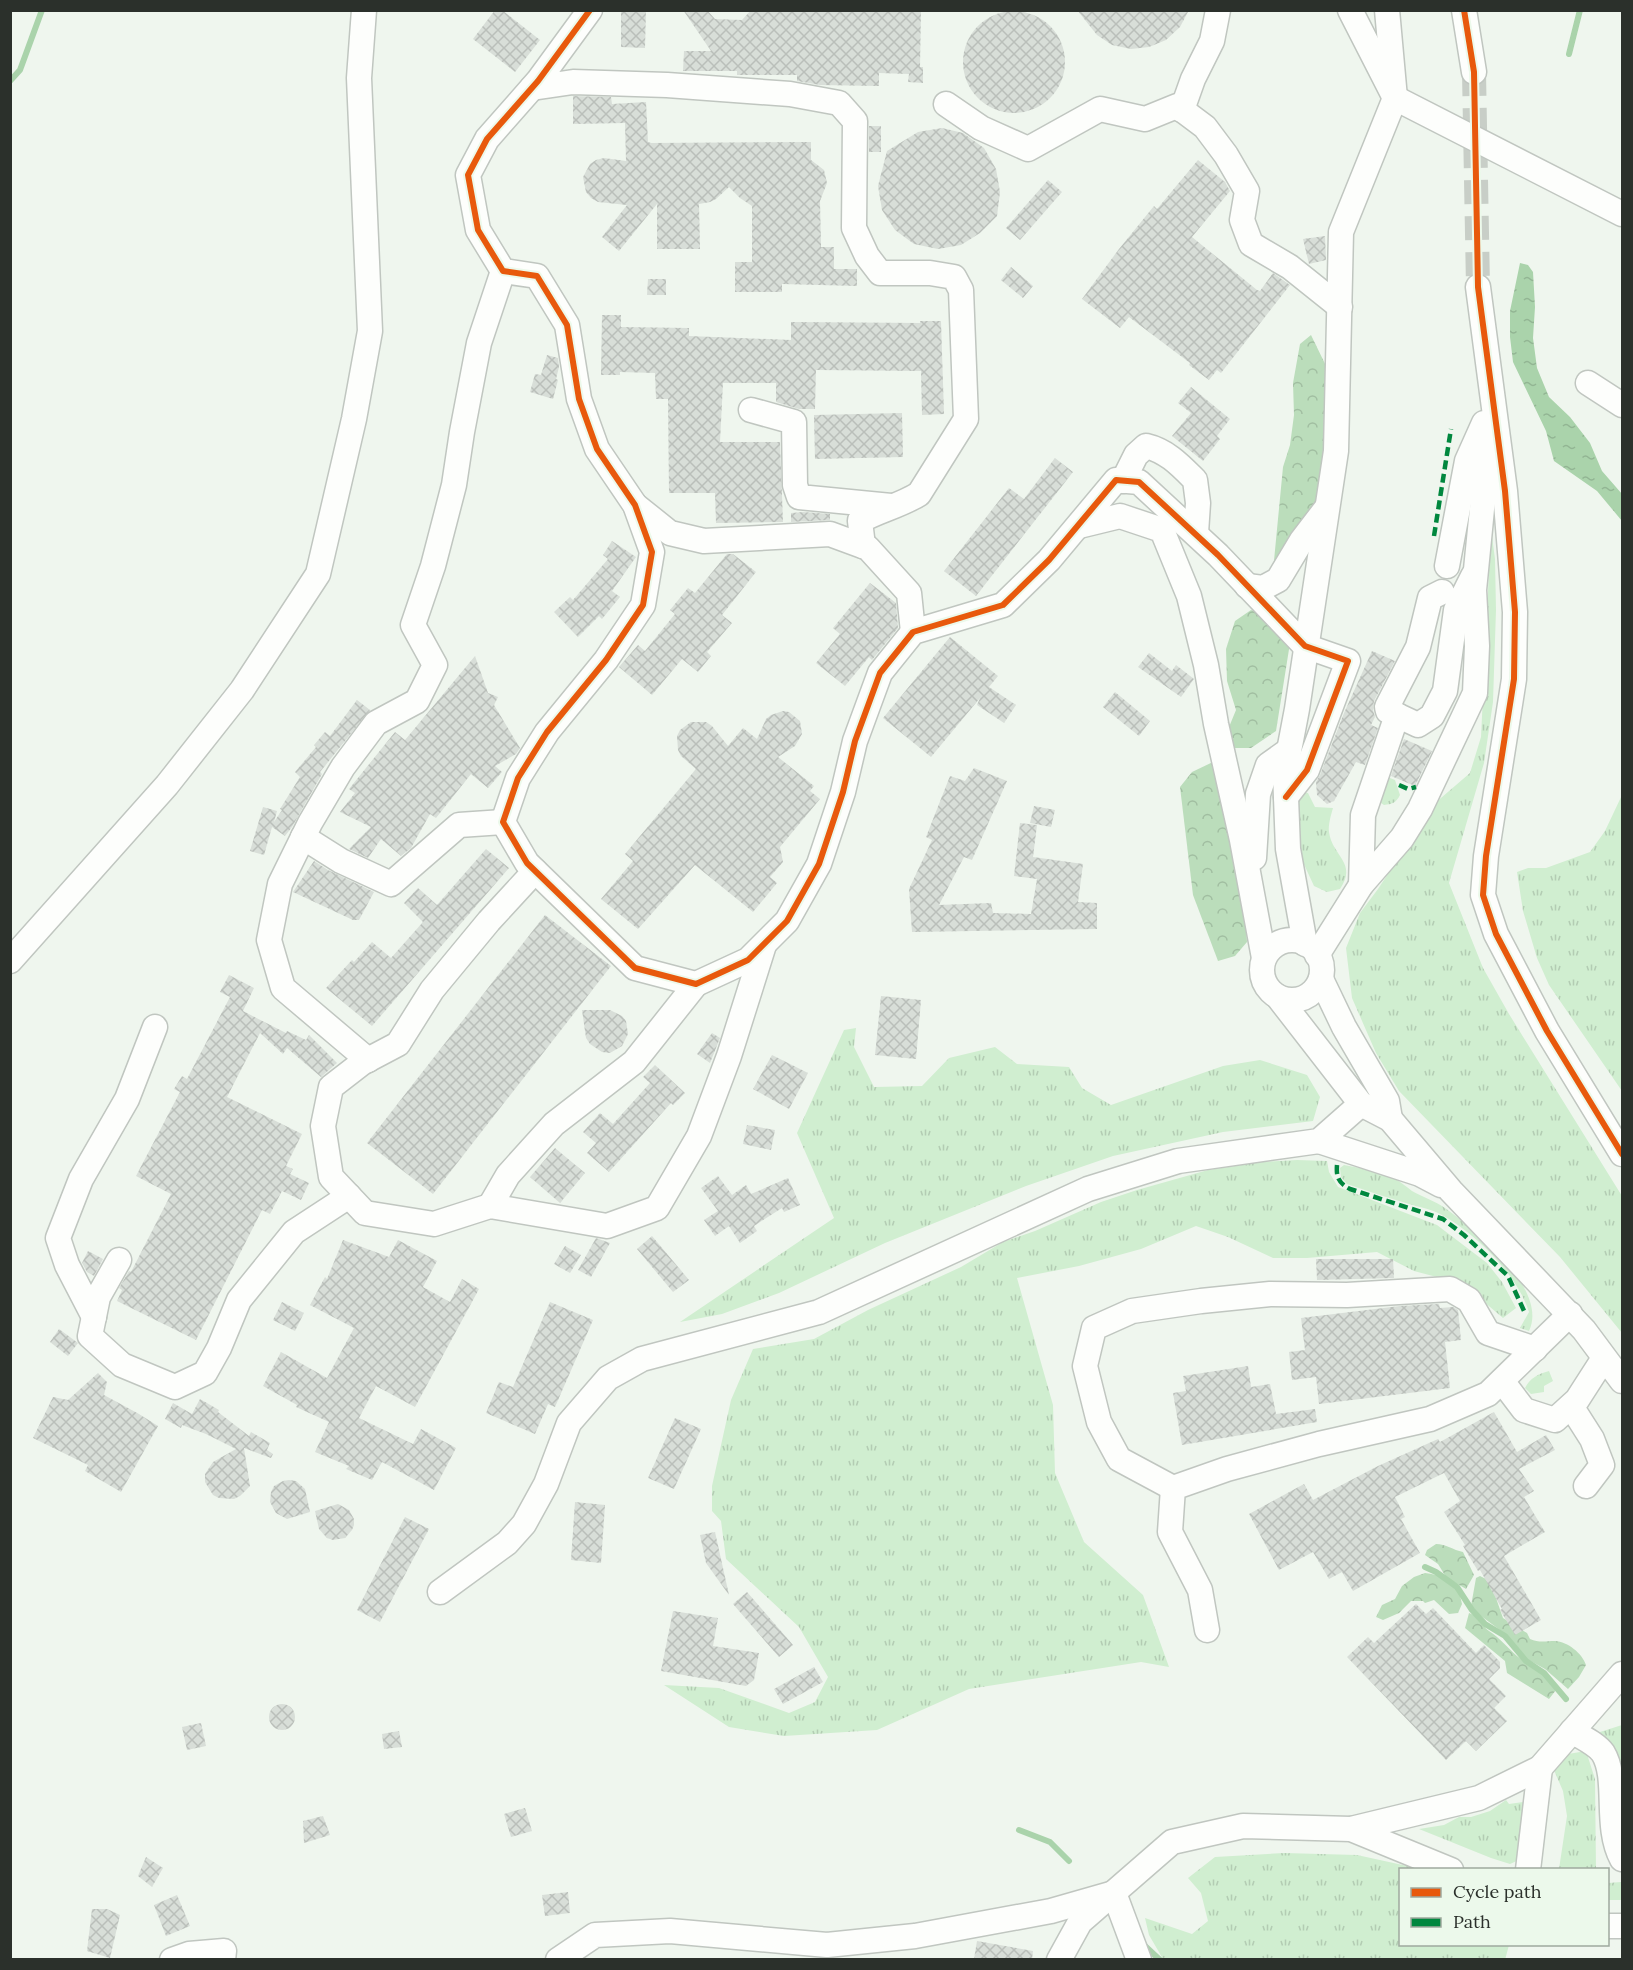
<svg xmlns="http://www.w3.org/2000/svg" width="1633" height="1970" font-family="Lora,serif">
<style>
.grass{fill:url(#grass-tufts)}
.forest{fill:url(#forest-crowns)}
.water{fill:url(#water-ripples)}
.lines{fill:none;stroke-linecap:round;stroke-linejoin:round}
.stream{stroke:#aad3ab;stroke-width:6}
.building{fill:url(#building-cross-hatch)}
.minor-tunnel{stroke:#c8cec7;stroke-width:24;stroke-dasharray:24 12;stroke-linecap:butt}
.minor-casing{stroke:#c0c6c0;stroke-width:27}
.minor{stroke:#fdfefc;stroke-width:24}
.quiet{stroke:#00873e;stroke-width:4.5;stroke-dasharray:9 4.5;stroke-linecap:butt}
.cycleway-casing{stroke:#ecf9eb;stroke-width:10}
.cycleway{stroke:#e8590c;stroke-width:6}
</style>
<defs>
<pattern id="grass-tufts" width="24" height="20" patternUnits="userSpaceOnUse" patternTransform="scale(1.5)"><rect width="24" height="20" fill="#d0eed0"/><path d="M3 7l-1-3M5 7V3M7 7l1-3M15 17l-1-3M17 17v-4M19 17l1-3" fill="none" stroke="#b3ccb3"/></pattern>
<pattern id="forest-crowns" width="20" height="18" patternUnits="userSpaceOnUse" patternTransform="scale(1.5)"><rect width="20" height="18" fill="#bdb"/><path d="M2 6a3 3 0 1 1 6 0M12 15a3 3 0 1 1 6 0" fill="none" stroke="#a1bea1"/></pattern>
<pattern id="water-ripples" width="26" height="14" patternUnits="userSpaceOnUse" patternTransform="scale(1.5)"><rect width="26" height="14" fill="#aad3ab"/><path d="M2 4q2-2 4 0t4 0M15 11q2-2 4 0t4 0" fill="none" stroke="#92b593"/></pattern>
<pattern id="building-cross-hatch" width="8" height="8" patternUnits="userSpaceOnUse" patternTransform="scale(1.5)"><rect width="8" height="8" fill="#d8ded8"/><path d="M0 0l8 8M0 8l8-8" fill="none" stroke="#babfba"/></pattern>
</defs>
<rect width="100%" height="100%" fill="#eff6ee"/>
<g class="grass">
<polygon points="1491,529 1495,559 1496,610 1493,702 1484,763 1449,883 1483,968 1509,1014 1622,1196 1622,1333 1560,1257 1399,1091 1376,1053 1352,998 1346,948 1360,913 1378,889 1434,804 1470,773 1481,737"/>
<path d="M 1385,776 L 1395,780 L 1400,795 C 1396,803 1392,804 1384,805 L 1378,801 Z"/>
<path d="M 1300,792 L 1308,793 L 1315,807 L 1333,808 C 1331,815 1328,825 1329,832 C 1332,856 1358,863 1340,889 L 1327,892 L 1314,886 L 1302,860 L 1294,807 Z"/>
<polygon points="1622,795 1622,1091 1549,985 1537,958 1523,911 1517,872 1528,868 1546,868 1590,852 1605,831"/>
<polygon points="856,1028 854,1047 874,1087 922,1086 949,1058 995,1047 1017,1064 1069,1067 1082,1088 1111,1105 1223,1066 1260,1060 1307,1075 1320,1097 1313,1121 1223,1132 1113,1156 1026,1186 885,1243 779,1293 722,1314 680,1322 834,1218 797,1133 844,1030"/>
<polygon points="1297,1160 1327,1161 1329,1172 1338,1187 1437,1225 1487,1263 1502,1282 1516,1308 1503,1318 1463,1284 1414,1271 1377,1252 1307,1258 1273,1258 1228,1237 1196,1226 1141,1249 1079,1266 1017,1278 1053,1405 1055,1473 1084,1542 1143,1595 1169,1667 1141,1662 969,1689 877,1730 784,1736 729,1727 664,1685 719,1688 789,1713 815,1702 828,1677 799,1627 726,1559 721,1521 712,1511 712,1486 731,1400 753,1349 814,1339 868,1310 961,1267 1003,1242 1035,1231 1101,1202 1137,1190 1208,1170 1261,1162"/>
<path d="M 1344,1165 C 1361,1168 1381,1172 1397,1180 C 1402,1183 1407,1187 1412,1191 C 1423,1197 1435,1201 1445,1208 C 1475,1230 1549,1289 1529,1331 L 1520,1328 L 1529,1312 C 1517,1274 1474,1232 1440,1214 C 1431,1209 1419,1207 1409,1204 C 1388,1198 1368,1191 1347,1184 L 1341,1177 L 1340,1168 Z"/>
<path d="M 1549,1371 L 1553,1381 L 1544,1386 L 1544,1392 L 1531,1394 L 1525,1388 C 1530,1378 1538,1374 1549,1371 Z"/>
<path d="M 1622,1725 L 1622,1774 C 1619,1756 1603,1747 1600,1732 Z"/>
<polygon points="1586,1751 1595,1779 1596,1869 1559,1869 1567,1816 1563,1791 1553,1768 1562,1755"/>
<polygon points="1506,1800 1509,1804 1523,1802 1528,1809 1521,1859 1510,1864 1491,1858 1419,1829 1444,1825 1459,1817 1471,1817 1490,1811"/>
<polygon points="1284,1853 1357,1855 1421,1869 1400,1870 1400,1944 1509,1945 1505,1960 1163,1959 1149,1935 1145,1918 1192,1934 1208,1921 1201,1893 1188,1878 1215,1857"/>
<polygon points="1621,1882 1622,1883 1622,1900 1608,1900 1608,1883"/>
</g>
<g class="forest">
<polygon points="1311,335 1329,372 1323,499 1273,571 1283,467 1290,445 1294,415 1293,383 1300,344"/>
<polygon points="1251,610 1267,615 1290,643 1276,731 1251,748 1234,748 1229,727 1236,710 1227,681 1226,649 1235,621"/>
<polygon points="1215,761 1245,916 1247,942 1235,956 1218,961 1193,895 1180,787 1192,772"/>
<path d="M 1436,1544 C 1446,1544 1453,1550 1463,1552 L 1474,1575 L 1466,1589 L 1446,1577 L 1438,1564 L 1425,1555 L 1427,1550 Z"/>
<path d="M 1425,1573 C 1439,1574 1449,1581 1459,1591 L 1462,1604 L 1458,1613 L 1449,1614 L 1434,1600 L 1425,1603 L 1423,1601 L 1411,1601 L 1399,1613 L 1383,1620 L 1376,1617 L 1382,1605 L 1395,1599 L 1402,1586 L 1414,1577 Z"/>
<path d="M 1480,1576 L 1490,1581 L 1503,1618 L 1527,1633 L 1530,1639 C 1539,1643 1546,1641 1555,1641 C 1568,1642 1582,1653 1586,1665 L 1579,1677 L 1568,1689 L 1545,1669 L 1527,1659 L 1518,1650 L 1508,1636 L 1477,1613 L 1471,1606 L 1476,1578 Z"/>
<path d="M 1469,1613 C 1479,1616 1481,1625 1489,1631 C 1500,1638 1508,1648 1517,1656 C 1529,1666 1550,1675 1556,1690 L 1549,1699 L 1507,1673 L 1505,1661 L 1465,1628 Z"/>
</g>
<polygon class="water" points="1520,263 1528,265 1533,272 1535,307 1533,338 1537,368 1549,397 1570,417 1590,443 1602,471 1622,494 1622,521 1597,491 1554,461 1546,431 1513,362 1510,337 1510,311"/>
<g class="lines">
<g class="stream">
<polyline points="1569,54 1580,10"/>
<polyline points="10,81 20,70 42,10"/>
<polyline points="1425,1567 1436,1572 1457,1587 1472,1610 1485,1624 1505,1636 1526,1661 1544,1673 1566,1699"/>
<polyline points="1019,1830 1050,1842 1069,1861"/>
<polyline points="1145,1946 1160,1960"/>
</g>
</g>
<g class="building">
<polygon points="495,10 502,10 540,40 515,72 473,39"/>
<polygon points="621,10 646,10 645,48 621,47"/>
<polygon points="683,10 707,10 715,19 742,20 751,10 921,10 920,67 923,67 923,83 908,82 909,74 879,73 879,86 820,85 797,81 797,75 737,75 737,71 683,71 684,51 711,51"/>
<polygon points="1077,10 1189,10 1180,27 1166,40 1149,47 1131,49 1112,45 1097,35"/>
<circle cx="1014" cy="62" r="51"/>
<polygon points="573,96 611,97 612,104 646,102 648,142 651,143 811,142 811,160 824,170 827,183 820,201 821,245 821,247 834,247 834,269 857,269 857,286 782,284 782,292 735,292 735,262 752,262 752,206 740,198 729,187 716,199 710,202 699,204 700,249 657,249 657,204 619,251 602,237 627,205 598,202 591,198 586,192 583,177 590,164 596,160 604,158 626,161 625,123 573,124"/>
<rect x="869" y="126" width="12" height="26"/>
<polygon points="942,128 963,133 984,148 996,169 1000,192 997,216 980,233 961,245 938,249 914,244 895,230 882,210 878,186 887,151 918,132"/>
<polygon points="1198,160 1225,182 1230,191 1192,237 1257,290 1260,291 1273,273 1290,285 1221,373 1217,370 1209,380 1189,365 1190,363 1129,317 1120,328 1082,299 1119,249 1154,206 1157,209"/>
<polygon points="1048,180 1062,192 1020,240 1006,228"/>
<polygon points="1325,236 1326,260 1309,264 1303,239"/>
<polygon points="1011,267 1033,286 1023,298 1001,280"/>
<polygon points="648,279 666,279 666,295 647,295"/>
<polygon points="602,315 621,315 621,327 689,328 689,336 791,340 791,322 920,323 920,321 941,321 944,414 922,415 921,371 816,370 815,409 799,409 776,402 776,383 723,383 720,442 780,442 783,522 716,523 715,493 669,493 668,399 656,399 655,373 620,372 620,375 601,375"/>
<polygon points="547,355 558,358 559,367 556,379 558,380 553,399 530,392 535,374 541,375"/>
<polygon points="1191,387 1230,419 1217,436 1220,439 1203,461 1172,436 1191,413 1178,403"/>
<polygon points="902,413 903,457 815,459 814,415"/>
<polygon points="1055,458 1073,472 976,596 944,571 1009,488 1024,499"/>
<polygon points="803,512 830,514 830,520 791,522 791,513"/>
<polygon points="612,541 636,557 612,591 620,597 602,619 599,616 578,637 554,612 570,597 573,600 608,559 603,555"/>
<polygon points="727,554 733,554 756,572 722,615 732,623 707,652 711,656 698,672 682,659 652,695 619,667 638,645 645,651 675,614 670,610 688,588 695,593"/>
<polygon points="870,583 896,603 898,628 872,660 869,657 845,686 816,663 840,634 833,628"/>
<polygon points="950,637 998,676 989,687 1016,705 1004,723 977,705 980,698 931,757 883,718"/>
<polygon points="1372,651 1395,661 1374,701 1373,710 1375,717 1371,725 1378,728 1365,765 1356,762 1334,801 1327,804 1317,795 1316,782 1320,775 1344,713"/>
<polygon points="1149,653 1172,671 1176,665 1194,679 1181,697 1138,667"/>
<polygon points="475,656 488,693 498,697 494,705 520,748 516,754 495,766 502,772 488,788 471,774 436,818 430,814 411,848 401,856 381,839 368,858 349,849 371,827 340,812 355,793 349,789 395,732 405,740"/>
<polygon points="1115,692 1150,721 1139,736 1103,707"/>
<polygon points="357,700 370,710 320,772 322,774 292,827 285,836 272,827 264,855 250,851 263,807 277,811 274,822 282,810 280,809 300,777 295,772 316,747 314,745 325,732 330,736"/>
<polygon points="783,711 789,712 800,721 802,734 795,746 778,757 814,786 810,791 820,799 780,847 783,862 770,877 777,883 753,912 695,865 638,929 601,899 633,861 625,854 696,769 681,756 678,750 677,736 680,730 691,722 706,722 712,726 728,746 743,728 757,739 766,719 771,715"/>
<polygon points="1404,739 1432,751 1415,786 1391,776"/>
<polygon points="974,768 1007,781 972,860 964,857 939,905 991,903 993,913 1031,914 1037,879 1014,876 1020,823 1037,825 1033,857 1083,864 1078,902 1097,903 1097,929 912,932 909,889 932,840 926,837 950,776 965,781"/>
<polygon points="1034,806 1055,810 1051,827 1030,823"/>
<polygon points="486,849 509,868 372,1026 326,988 352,960 354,962 372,942 391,958 423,922 404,903 418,888 437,905"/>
<polygon points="314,861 328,870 374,892 359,920 353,920 293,892"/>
<polygon points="545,915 611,966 433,1194 367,1143"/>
<polygon points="229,975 254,988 243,1011 286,1033 287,1031 306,1040 309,1035 337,1063 321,1077 287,1048 283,1054 260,1033 227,1097 302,1134 286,1166 293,1169 290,1174 309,1183 301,1200 282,1191 270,1214 262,1210 196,1340 117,1301 122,1290 119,1288 129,1271 131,1272 171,1194 136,1176 180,1092 174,1089 182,1076 187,1079 230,997 220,992"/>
<polygon points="881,996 921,1000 916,1059 875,1055"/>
<polygon points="582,1010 610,1010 622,1016 626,1021 628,1034 622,1046 610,1053 602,1052 590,1044 586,1038"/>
<polygon points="712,1033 720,1038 710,1063 697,1054"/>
<polygon points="772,1055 808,1073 789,1109 753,1089"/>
<polygon points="655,1065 685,1093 673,1105 671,1103 609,1172 587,1153 596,1143 583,1132 600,1113 613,1124 650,1083 643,1077"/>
<polygon points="747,1125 775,1130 771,1150 743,1144"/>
<polygon points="555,1148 585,1173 560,1203 530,1177"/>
<polygon points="718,1176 732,1195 746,1185 751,1194 788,1178 800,1205 784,1212 782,1208 754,1226 757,1231 740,1243 729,1226 715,1236 704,1220 718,1211 701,1188"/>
<polygon points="652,1236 689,1280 673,1292 637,1249"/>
<polygon points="596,1238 610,1243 591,1277 578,1270"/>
<polygon points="343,1240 389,1257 398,1240 437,1261 423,1287 450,1302 462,1279 479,1289 415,1407 376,1386 359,1418 413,1444 421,1429 456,1448 434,1490 382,1462 372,1480 346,1469 349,1466 315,1452 329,1422 296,1407 297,1405 263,1386 281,1352 327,1378 354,1328 310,1305 325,1277 327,1279"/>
<polygon points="565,1246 581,1255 570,1273 554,1264"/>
<polygon points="88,1251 103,1259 94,1276 87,1272 82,1263"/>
<polygon points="1316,1259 1393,1259 1394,1278 1317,1280"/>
<polygon points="282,1302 304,1313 295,1331 273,1320"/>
<polygon points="550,1302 593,1320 555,1407 548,1404 535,1434 486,1413 499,1382 513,1387"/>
<polygon points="1439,1304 1440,1308 1453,1307 1458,1310 1461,1340 1445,1342 1450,1388 1319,1404 1316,1377 1292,1380 1289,1352 1305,1350 1301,1318 1400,1306"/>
<polygon points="59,1329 78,1343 68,1356 50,1342"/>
<polygon points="1248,1366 1251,1387 1270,1384 1276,1414 1315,1409 1317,1422 1182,1445 1173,1393 1186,1391 1183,1376"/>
<polygon points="98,1373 107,1382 104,1395 139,1414 158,1426 121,1492 85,1471 88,1465 33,1438 53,1397 68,1400"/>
<polygon points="200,1399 219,1410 218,1412 249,1436 251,1432 270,1443 267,1450 273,1454 271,1458 244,1448 250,1486 240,1496 234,1499 219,1498 213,1495 205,1482 205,1474 213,1462 236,1449 206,1434 182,1425 181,1428 165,1419 173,1403 192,1414"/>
<polygon points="1494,1412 1517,1452 1546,1435 1555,1450 1519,1469 1534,1491 1524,1497 1545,1532 1504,1556 1541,1620 1515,1635 1500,1610 1502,1609 1480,1570 1478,1571 1463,1546 1465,1545 1444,1512 1460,1501 1444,1473 1395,1497 1405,1517 1401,1519 1420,1553 1353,1591 1342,1572 1329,1579 1313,1552 1279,1570 1249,1514 1304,1484 1313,1500 1378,1466 1438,1439 1440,1442"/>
<polygon points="675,1418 701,1429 674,1489 648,1478"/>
<polygon points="289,1480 296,1481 305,1489 310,1512 287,1519 276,1513 270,1502 271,1492 274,1486 283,1481"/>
<polygon points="575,1502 605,1505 601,1563 571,1560"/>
<polygon points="338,1504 349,1510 354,1519 354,1525 352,1530 345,1538 333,1540 327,1538 319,1529 315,1511"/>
<polygon points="405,1517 429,1529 380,1622 357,1610"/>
<polygon points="715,1532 729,1595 706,1563 700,1535"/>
<polygon points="747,1592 793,1645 779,1657 733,1604"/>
<polygon points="1416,1604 1426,1614 1433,1608 1476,1653 1484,1645 1500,1662 1500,1668 1489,1679 1506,1696 1494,1708 1507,1721 1476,1751 1466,1741 1446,1760 1347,1657 1368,1637 1374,1643"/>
<polygon points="673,1611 718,1618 713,1646 759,1653 754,1680 746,1686 661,1671"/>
<polygon points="814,1667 823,1682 783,1704 774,1689"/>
<circle cx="282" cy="1717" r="13"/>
<polygon points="201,1723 206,1746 187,1750 182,1727"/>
<polygon points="399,1731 402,1747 384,1749 382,1734"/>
<polygon points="525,1808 532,1831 511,1837 504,1814"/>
<polygon points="323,1816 330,1835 304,1843 303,1821"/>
<polygon points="146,1857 163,1868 152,1887 138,1876"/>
<polygon points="568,1892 570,1913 545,1916 542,1895"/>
<polygon points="177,1895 190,1926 166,1936 154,1905"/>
<polygon points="92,1909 107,1909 120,1915 110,1958 87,1951"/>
<polygon points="977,1941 1033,1951 1032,1959 974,1959"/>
</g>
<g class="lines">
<polyline class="minor-tunnel" points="1474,72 1478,287"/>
<g class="minor-casing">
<g id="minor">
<polyline points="590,10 538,81 487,139 468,175 478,230 503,271 537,276 567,325 579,399 597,449 635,505 652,552 643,605 606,660 547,732 518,778 503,822 527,863 635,968 696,984 748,960 787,921 819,864 843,792 855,741 880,673 913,632 1003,605 1049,560 1116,480 1139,482 1218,555 1305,646 1348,661 1307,770 1286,797"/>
<polyline points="1350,10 1395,98 1622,214"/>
<polyline points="1464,10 1474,72"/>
<path d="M 532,88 L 573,82 L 667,85 L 790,94 L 839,103 L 855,121 L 854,228 L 867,256 L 880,273 L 930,273 L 954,277 L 961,290 L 966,419 L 919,494 C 900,506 879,510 860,521 L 863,546"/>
<polyline points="946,104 981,128 1028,149 1100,109 1145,119 1177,106 1205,127 1226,155 1247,191 1242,220 1251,244 1290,267 1340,307"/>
<polyline points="1182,110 1193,79 1212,41 1218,10"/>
<polyline points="1478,287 1505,491 1515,612 1514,679 1486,856 1483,895 1496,934 1547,1031 1622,1154"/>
<polyline points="1588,383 1622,405"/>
<polyline points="751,410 794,422 795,485 799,497 891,506"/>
<path d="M 1123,481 L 1136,455 L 1146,446 C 1167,451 1180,465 1195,480 L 1198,503 L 1196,533"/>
<polyline points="635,505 670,533 704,541 830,534 868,548 909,593 913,632"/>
<polyline points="1079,526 1120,516 1162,530 1189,596 1206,665 1216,724 1242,840 1264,958"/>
<polyline points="1447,566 1467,461 1484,423"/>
<polyline points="1247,586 1263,588 1278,580 1302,540 1325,510"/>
<polyline points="1442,592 1430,598 1418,647 1387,707 1388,711 1418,725 1432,716 1445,691 1456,610 1473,576"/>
<polyline points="303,837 341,861 391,884 459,825 503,822"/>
<polyline points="1254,858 1258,794 1268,765 1289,750"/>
<polyline points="535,871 489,921 432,990 398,1044 362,1063 331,1087 323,1126 331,1177 365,1213 434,1224 490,1206 607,1226 657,1208 699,1136 729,1056 764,945"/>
<polyline points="1361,885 1363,815 1397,715"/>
<circle cx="1292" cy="970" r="30"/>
<polyline points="1305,944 1288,849 1285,772 1297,709 1336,451 1341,232 1395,98 1387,10"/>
<polyline points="1317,955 1361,885 1402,838 1420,809 1475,693 1477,646 1474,590 1488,448"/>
<polyline points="10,961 167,785 242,690 318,574 354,419 370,331 359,78 364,10"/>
<polyline points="1321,979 1344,1027 1387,1101 1390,1119"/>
<polyline points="1278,997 1361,1104 1390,1119 1451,1191 1584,1330 1622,1381"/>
<polyline points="368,1060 283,988 269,940 280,884 310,823 343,767 376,723 417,701 435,665 413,625 433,566 454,485 462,432 479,343 503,271"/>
<polyline points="1319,1141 1420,1174 1441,1185"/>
<polyline points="490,1206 508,1175 554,1124 634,1062 696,984"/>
<polyline points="119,1260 98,1297 90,1336 122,1365 175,1387 205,1373 219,1348 239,1300 294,1232 349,1196"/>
<polyline points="94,1317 67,1265 58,1238 81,1179 127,1099 155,1027"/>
<polyline points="1502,1381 1524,1410 1555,1420 1577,1400 1604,1358"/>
<polyline points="1571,1406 1592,1439 1602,1465 1586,1486"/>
<polyline points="1173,1488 1119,1459 1099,1422 1085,1366 1094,1328 1132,1311 1201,1301 1270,1294 1347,1295 1450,1289 1469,1300 1488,1333 1535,1349"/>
<polyline points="440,1592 507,1543 524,1524 546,1484 569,1423 608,1378 642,1359 819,1312 1088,1189 1178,1161 1319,1141 1361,1104"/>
<polyline points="1207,1630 1200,1590 1170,1532 1173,1488 1227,1469 1319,1444 1430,1419 1488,1394 1570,1314"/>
<path d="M 1572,1731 C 1581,1737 1597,1744 1603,1753 C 1619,1779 1604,1826 1622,1859"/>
<polyline points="1351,1829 1479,1798 1540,1768 1622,1674"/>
<polyline points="1528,1870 1540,1768"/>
<polyline points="1114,1893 1139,1960"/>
<polyline points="1608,1926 1622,1926"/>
<polyline points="172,1960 189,1954 224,1951 223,1960"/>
<polyline points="558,1960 595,1935 670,1931 827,1945 915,1936 1051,1911 1114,1893"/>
<polyline points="1059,1960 1080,1922 1172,1842 1243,1826 1351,1829 1451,1870"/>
</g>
</g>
<use href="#minor" class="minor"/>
<g class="quiet">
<polyline points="1434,536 1451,429"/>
<polyline points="1399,785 1408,789 1416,787"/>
<path d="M 1337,1165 C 1336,1178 1339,1183 1350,1189 L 1443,1219 L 1464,1235 L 1508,1276 L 1525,1313"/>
</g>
<g class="cycleway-casing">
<g id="cycleway">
<polyline points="590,10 538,81 487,139 468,175 478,230 503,271 537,276 567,325 579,399 597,449 635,505 652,552 643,605 606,660 547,732 518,778 503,822 527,863 635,968 696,984 748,960 787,921 819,864 843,792 855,741 880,673 913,632 1003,605 1049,560 1116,480 1139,482 1218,555 1305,646 1348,661 1307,770 1286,797"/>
<polyline points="1464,10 1474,72 1478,287 1505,491 1515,612 1514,679 1486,856 1483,895 1496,934 1547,1031 1622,1154"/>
</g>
</g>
<use href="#cycleway" class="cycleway"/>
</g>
<rect width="1633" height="1970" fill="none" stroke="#2b302b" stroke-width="24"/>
<rect x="1399" y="1868" width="210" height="78" fill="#ecf9eb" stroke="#9fa99e" stroke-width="1.5"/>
<rect x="1411" y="1888" width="30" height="9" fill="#e8590c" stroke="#9fa99e" stroke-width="1.5"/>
<text x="1453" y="1898" font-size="18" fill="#2b302b">Cycle path</text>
<rect x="1411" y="1918" width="30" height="9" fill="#00873e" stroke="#9fa99e" stroke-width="1.5"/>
<text x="1453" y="1928" font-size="18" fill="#2b302b">Path</text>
</svg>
